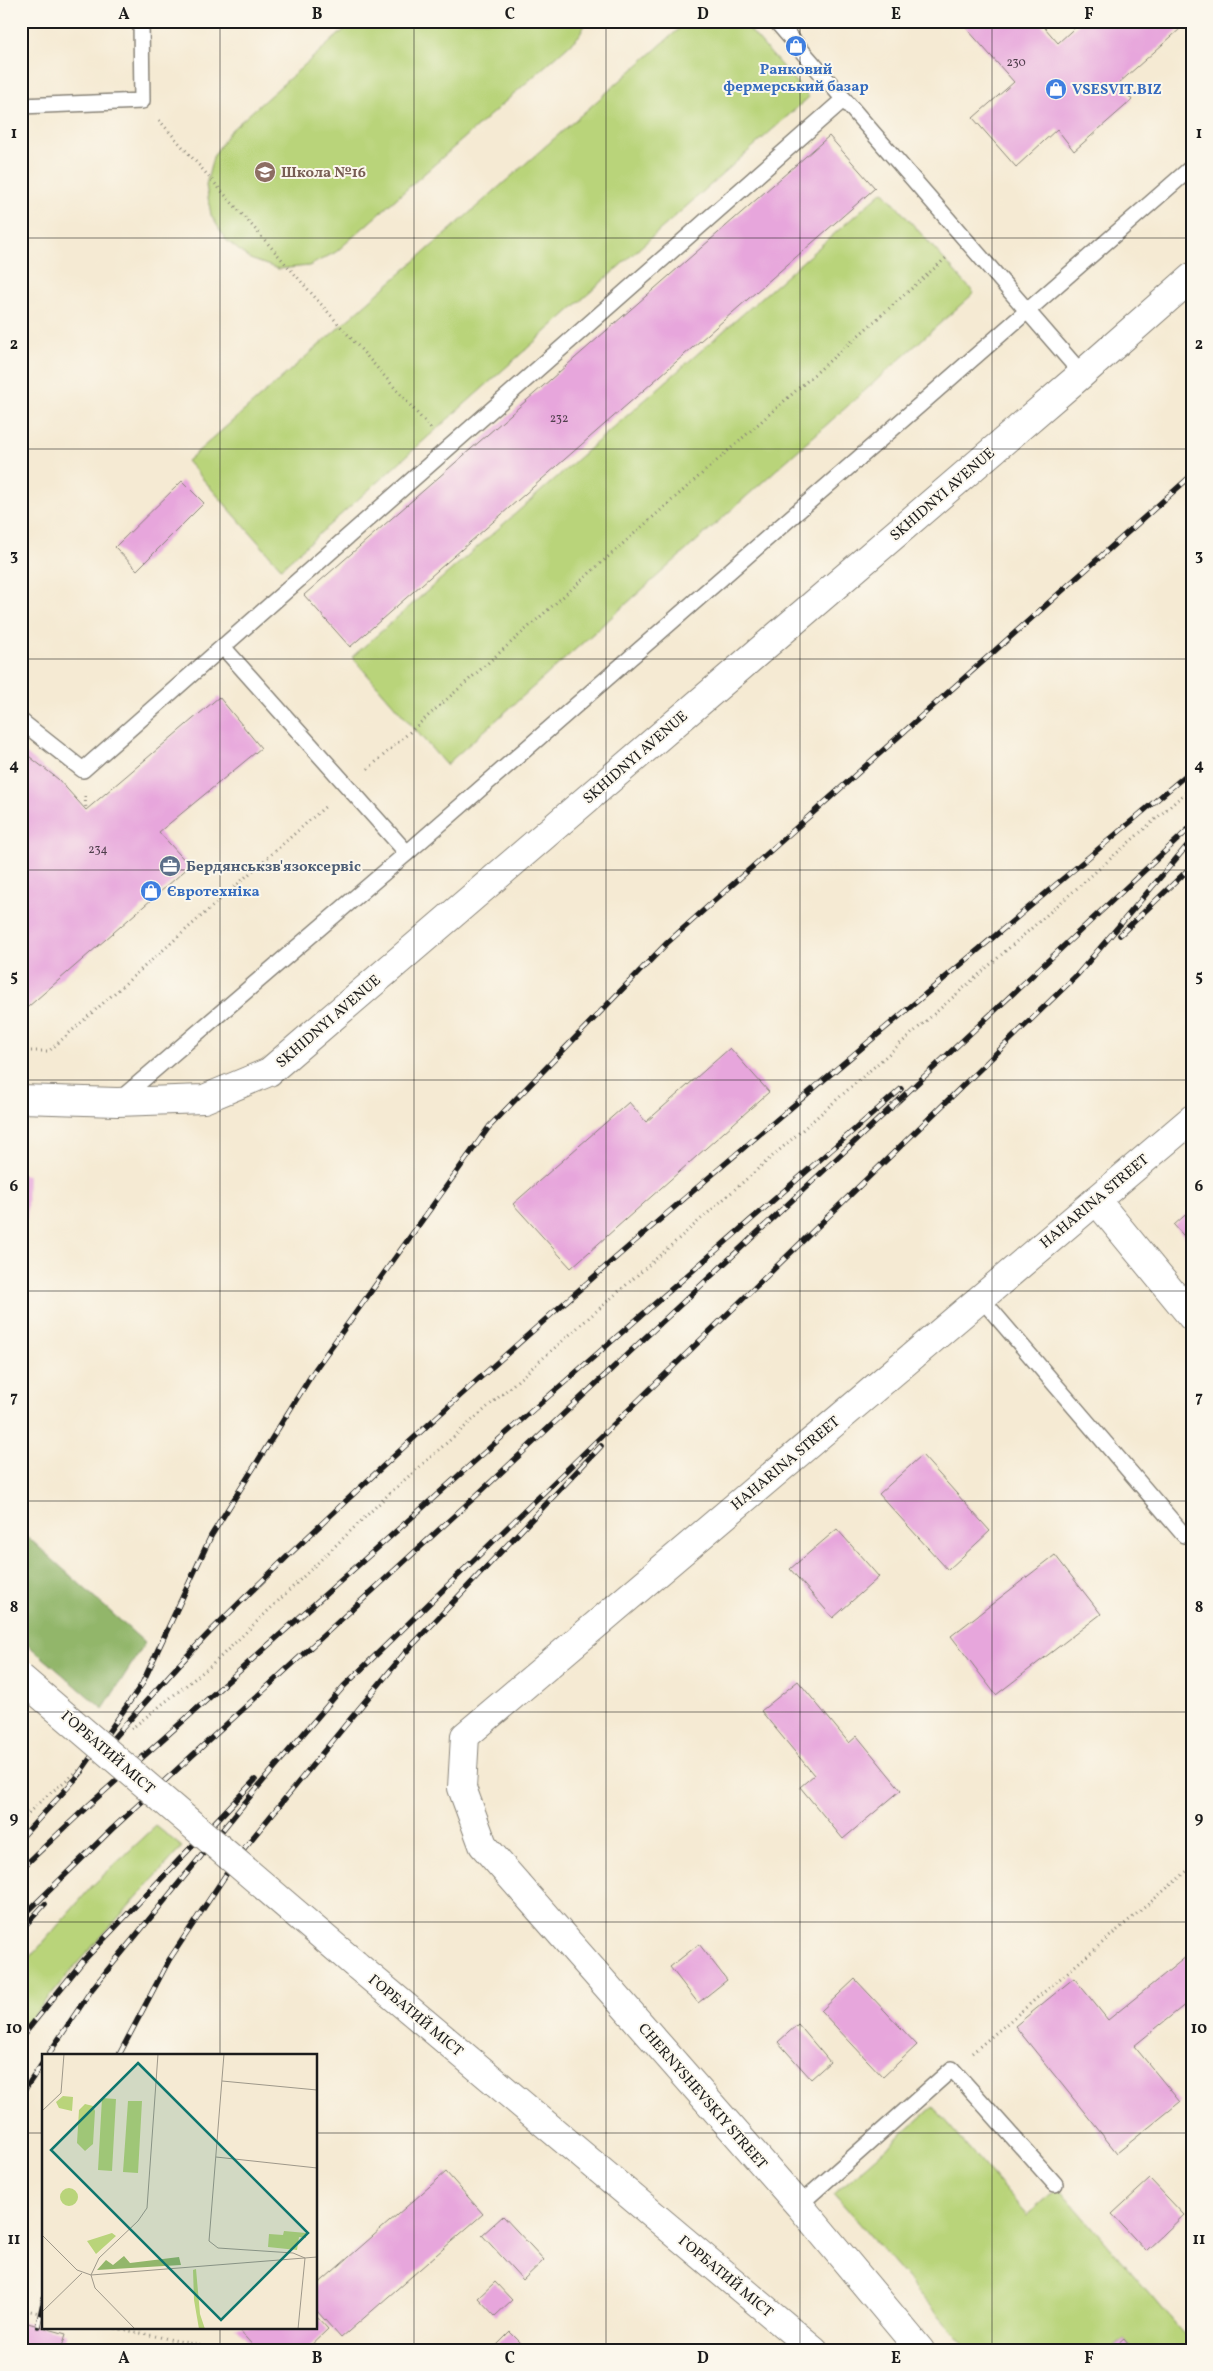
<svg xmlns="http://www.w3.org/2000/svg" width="1213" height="2371" font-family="Vollkorn,serif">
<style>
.green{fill:#b9d47a;stroke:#6a784b}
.forest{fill:#92b66a;stroke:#576943}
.building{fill:#e7a6dc}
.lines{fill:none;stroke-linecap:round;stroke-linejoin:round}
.lane-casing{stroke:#888378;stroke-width:18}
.street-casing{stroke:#888378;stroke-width:30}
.secondary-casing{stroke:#888378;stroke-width:30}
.path{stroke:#888378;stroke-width:3;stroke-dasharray:1 4;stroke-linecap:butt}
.lane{stroke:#fff;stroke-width:15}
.street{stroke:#fff;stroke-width:28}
.secondary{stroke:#fff;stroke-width:28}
.rail-casing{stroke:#1c1c1c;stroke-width:5.5}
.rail{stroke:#fbf7ec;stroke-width:4;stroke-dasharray:11;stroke-linecap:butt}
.secondary-bridge-casing{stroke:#888378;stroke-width:30;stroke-linecap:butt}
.secondary-bridge{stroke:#fff;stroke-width:28}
.grid{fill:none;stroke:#1c1c1c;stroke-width:1;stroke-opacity:0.55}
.labels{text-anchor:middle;stroke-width:4;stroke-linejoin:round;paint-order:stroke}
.number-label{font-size:12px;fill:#4f3e4c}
.shop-label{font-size:15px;font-weight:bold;fill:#366cbe;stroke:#fbf7ec;text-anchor:start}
.education-label{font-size:15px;font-weight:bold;fill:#785e54;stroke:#fbf7ec;text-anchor:start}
.street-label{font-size:15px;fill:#1c1c1c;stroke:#fbf7ec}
.service-label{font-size:15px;font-weight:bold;fill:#4e5e75;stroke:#fbf7ec;text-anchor:start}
.inset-road{fill:none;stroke:#9e988a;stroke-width:1}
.view{fill:#0f766e;fill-opacity:0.15;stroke:#0f766e;stroke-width:2.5}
.inset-edge{fill:none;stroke:#1c1c1c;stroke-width:2.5}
.neatline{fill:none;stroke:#1c1c1c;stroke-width:2}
.grid-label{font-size:16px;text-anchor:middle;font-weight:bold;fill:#1c1c1c}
</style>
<rect width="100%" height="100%" fill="#fbf7ec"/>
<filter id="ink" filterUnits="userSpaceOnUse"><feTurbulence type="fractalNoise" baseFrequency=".02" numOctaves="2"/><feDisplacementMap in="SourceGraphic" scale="10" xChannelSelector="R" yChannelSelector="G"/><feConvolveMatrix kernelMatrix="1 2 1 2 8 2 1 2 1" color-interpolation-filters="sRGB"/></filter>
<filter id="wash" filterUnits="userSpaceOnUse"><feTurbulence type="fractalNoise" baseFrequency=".0096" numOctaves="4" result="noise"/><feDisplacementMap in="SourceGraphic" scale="20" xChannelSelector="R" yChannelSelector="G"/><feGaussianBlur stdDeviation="1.12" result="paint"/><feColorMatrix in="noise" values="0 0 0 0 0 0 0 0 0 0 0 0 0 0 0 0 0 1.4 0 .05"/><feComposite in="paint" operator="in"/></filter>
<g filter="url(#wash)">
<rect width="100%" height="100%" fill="#f5ead3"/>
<g class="green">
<polygon points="354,21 587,21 579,36 336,252 309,266 278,269 250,259 226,240 211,215 206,185 213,157 229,132"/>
<polygon points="688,21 742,21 809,97 281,568 187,461"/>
<polygon points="883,191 974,293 446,765 352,657"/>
<polygon points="156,1826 182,1847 73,1968 21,2031 21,1968 93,1885"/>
<polygon points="933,2107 1027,2215 1059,2188 1192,2343 1192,2350 1133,2350 1124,2339 1111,2350 969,2350 834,2194"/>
</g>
<polygon class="forest" points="21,1531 145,1643 103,1709 21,1639"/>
<g id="blocks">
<g class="building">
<polygon points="960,21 1039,21 1058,43 1082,21 1189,21 1119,83 1132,100 1074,151 1057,129 1016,167 973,118 1014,82"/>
<polygon points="829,136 875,188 350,647 304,595"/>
<polygon points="182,481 204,503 137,570 115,547"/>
<polygon points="219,697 261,748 159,832 190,866 21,1013 21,750 58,779 86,810"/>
<polygon points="730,1048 769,1092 571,1268 513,1204 629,1102 646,1122"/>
<polygon points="21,1174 28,1175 27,1219 21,1219"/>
<polygon points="1192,1209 1192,1245 1174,1225"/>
<polygon points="922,1455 990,1531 948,1570 879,1494"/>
<polygon points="837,1529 879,1577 833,1618 790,1569"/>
<polygon points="1055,1555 1101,1614 996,1695 951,1636"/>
<polygon points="798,1681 849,1743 857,1736 901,1790 843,1839 800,1787 814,1775 761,1711"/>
<polygon points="699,1944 727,1980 698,2003 670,1967"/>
<polygon points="1192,1952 1192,1999 1134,2046 1180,2102 1117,2153 1015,2026 1074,1978 1108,2020"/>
<polygon points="855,1979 917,2045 883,2077 821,2011"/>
<polygon points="798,2024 830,2062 811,2079 778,2042"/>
<polygon points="446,2172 483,2214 341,2338 316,2310 316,2286"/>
<polygon points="1150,2179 1184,2215 1146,2251 1112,2214"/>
<polygon points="503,2216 544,2260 523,2280 482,2235"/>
<polygon points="495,2282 512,2300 495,2316 478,2298"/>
<polygon points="316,2316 328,2329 306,2350 257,2350 236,2327 316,2327"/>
<polygon points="21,2321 66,2334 61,2350 21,2350"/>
<polygon points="510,2332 528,2350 492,2350"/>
<polygon points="1124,2339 1133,2350 1111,2350"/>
</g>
</g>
</g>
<g filter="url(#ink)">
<use href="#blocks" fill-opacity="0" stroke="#888378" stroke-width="1"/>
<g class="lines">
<g class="lane-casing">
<g id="lane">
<polyline points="776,21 1082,374"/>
<polyline points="21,106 142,101 141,21"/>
<polyline points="223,647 407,853"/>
<polyline points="21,721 83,770 844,99"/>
<polyline points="118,1101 407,853 1192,167"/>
<polyline points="980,1297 1184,1535"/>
<polyline points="799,2205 952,2069 1055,2184"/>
</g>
</g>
<g class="street-casing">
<g id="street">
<polyline points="1096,1200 1192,1317"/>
<polyline points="920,2350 799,2205 483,1845 462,1788 465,1736 1192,1119"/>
</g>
</g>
<g class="secondary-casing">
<g id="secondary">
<polyline points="21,1099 117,1102 204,1099 269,1072 1082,374 1192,277"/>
<polyline points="355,1964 814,2350"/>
</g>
</g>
<g class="path">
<polyline points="159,120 431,429"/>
<polyline points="368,769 946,258"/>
<polyline points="85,796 86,810"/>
<polyline points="21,1051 49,1051 327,805"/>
<polyline points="131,1729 213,1664 392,1491 1192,787"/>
<polyline points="21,1820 44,1798 79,1770"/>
<polyline points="972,2053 1192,1867"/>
<polyline points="21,2309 44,2314"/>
<polyline points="111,2327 222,2350"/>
</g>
<use href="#lane" class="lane"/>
<use href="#street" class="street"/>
<use href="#secondary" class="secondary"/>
<g class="rail-casing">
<g id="rail">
<polyline points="1120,935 1192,866"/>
<path d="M 106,1746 C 144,1705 180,1661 220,1622 C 527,1319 864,1048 1192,770"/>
<polyline points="77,1777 142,1684 211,1536 316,1368 489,1127 667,943 1192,475"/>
<polyline points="21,1838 82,1772"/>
<polyline points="21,1869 90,1804 503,1436 901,1089"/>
<polyline points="21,1918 112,1829 477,1495 1192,826"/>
<polyline points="21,1930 45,1904"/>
<polyline points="21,2038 83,1961 255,1780"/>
<polyline points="48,2055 92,1989 252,1794 344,1686 1078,974 1192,840"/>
<polyline points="119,2055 169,1960 241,1852 404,1654 601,1446"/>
<polyline points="21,2095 44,2061"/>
<polyline points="38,2326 44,2298"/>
</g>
</g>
<use href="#rail" class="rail"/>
<g class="secondary-bridge-casing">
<polyline id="secondary-bridge" points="21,1678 355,1964"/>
</g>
<use href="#secondary-bridge" class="secondary-bridge"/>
</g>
</g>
<path class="grid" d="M 220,21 L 220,2055M 414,21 L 414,2350M 606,21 L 606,2350M 800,21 L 800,2350M 992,21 L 992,2350M 21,238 L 1192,238M 21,449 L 1192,449M 21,659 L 1192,659M 21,870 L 1192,870M 21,1080 L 1192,1080M 21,1291 L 1192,1291M 21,1501 L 1192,1501M 21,1712 L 1192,1712M 21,1922 L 1192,1922M 21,2133 L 44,2133M 316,2133 L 1192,2133M 220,2327 L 220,2350"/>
<defs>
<g id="shop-disc" transform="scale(1.125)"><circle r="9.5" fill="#3f7fe0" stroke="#fbf7ec"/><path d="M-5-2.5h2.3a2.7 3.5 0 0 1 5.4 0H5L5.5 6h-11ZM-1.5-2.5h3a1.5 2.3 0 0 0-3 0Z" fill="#fff"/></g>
<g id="school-disc" transform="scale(1.125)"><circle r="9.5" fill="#8d6e63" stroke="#fbf7ec"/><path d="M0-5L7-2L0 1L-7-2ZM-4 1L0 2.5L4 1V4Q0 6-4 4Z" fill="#fff"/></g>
<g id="office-disc" transform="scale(1.125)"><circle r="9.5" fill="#5c6f8a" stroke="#fbf7ec"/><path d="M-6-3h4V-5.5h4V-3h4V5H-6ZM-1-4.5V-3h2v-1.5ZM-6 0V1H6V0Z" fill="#fff"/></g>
</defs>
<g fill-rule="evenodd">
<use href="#shop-disc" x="796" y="46"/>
<use href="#shop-disc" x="1056" y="89"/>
<use href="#school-disc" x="265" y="172"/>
<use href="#office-disc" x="170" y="866"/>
<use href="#shop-disc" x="151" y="891"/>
</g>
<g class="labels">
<g class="number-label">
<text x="1016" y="66">230</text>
<text x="559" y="422">232</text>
<text x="98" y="853">234</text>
</g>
<g class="shop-label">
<text x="796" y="74" text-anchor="middle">Ранковий<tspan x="796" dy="17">фермерський базар</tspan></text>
<text x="1072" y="94">VSESVIT.BIZ</text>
<text x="167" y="896">Євротехніка</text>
</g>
<g class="education-label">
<text x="281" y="177">Школа №16</text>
</g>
<g class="street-label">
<text transform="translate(942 494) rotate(-41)" y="5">SKHIDNYI AVENUE</text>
<text transform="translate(635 757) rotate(-41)" y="5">SKHIDNYI AVENUE</text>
<text transform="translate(328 1021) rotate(-41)" y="5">SKHIDNYI AVENUE</text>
<text transform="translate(1094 1201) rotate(-40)" y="5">HAHARINA STREET</text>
<text transform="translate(785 1463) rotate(-40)" y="5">HAHARINA STREET</text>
<text transform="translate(108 1752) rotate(41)" y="5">ГОРБАТИЙ МІСТ</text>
<text transform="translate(416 2015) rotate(40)" y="5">ГОРБАТИЙ МІСТ</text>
<text transform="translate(703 2096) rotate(49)" y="5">CHERNYSHEVSKIY STREET</text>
<text transform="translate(726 2276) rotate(40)" y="5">ГОРБАТИЙ МІСТ</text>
</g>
<g class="service-label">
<text x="186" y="871">Бердянськзв'язоксервіс</text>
</g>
</g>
<g transform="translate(42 2054)">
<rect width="275" height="275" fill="#f5ead3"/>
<path d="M 21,42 L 31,43 L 30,57 L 17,54 L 14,48 ZM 60,44 L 74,45 L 70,117 L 56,116 ZM 86,47 L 100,47 L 96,119 L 81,118 ZM 43,50 L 51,52 L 53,57 L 51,90 L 43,97 L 35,89 L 37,56 ZM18 143a9 9 0 1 1 18 0a9 9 0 1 1-18 0ZM 242,177 L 264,179 L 264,184 L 257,183 L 255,196 L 226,193 L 227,180 L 241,181 ZM 70,179 L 74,182 L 54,200 L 45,187 ZM 154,215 L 158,260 L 163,275 L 157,275 L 152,246 L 151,216 Z" fill="#b9d47a"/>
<path d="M 82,202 L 88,209 L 137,203 L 139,211 L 55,216 L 64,206 L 71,211 Z" fill="#92b66a"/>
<path class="inset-road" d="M 182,0 L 167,187 L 176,194 L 251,199 L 263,204M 180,27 L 275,36M 0,57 L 19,39 L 22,0M 174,103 L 275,114M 0,181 L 35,216 L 49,221M 49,221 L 275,203M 0,258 L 40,219M 93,275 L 53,234 L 49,221 L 57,204 L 96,167 L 105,154 L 116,0M 256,275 L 263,204"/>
<path class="view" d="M 96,9 L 266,179 L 179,266 L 9,96 Z"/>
<rect width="275" height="275" class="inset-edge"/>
</g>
<rect width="1213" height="2371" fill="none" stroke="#fbf7ec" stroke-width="55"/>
<rect x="28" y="28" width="1158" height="2316" class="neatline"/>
<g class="grid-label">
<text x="124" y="19">A</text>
<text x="317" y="19">B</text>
<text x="510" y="19">C</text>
<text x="703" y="19">D</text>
<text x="896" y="19">E</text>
<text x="1089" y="19">F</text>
<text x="14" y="138">1</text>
<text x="1199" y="138">1</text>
<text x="14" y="349">2</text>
<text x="1199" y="349">2</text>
<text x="14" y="560">3</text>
<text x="1199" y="560">3</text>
<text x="14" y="770">4</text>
<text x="1199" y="770">4</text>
<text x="14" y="981">5</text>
<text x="1199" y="981">5</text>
<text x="14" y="1191">6</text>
<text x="1199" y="1191">6</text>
<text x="14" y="1402">7</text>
<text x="1199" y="1402">7</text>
<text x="14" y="1612">8</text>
<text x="1199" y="1612">8</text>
<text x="14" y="1823">9</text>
<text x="1199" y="1823">9</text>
<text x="14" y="2033">10</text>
<text x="1199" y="2033">10</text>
<text x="14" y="2244">11</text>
<text x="1199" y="2244">11</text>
<text x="124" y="2363">A</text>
<text x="317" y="2363">B</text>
<text x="510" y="2363">C</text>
<text x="703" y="2363">D</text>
<text x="896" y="2363">E</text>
<text x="1089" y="2363">F</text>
</g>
</svg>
